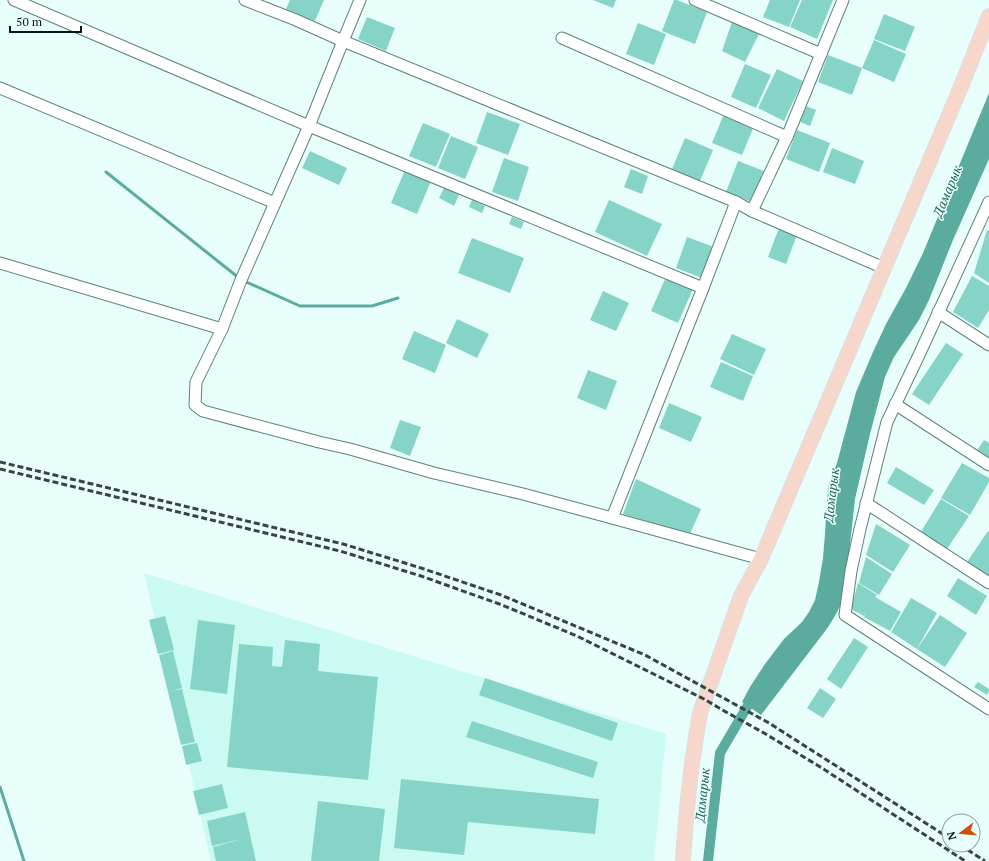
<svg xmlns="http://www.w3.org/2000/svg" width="989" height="861" font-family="'PT Serif',serif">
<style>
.built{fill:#cafaf1}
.water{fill:#5cab9f}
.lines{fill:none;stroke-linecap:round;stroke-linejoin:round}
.stream{stroke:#5cab9f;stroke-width:3}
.canal{stroke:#5cab9f;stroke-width:10}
.building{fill:#85d4c7}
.minor-casing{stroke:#5e807a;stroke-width:13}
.major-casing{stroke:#dcdede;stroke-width:16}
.minor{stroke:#fff;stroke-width:11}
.major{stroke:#f7d7cb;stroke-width:14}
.rail{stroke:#364442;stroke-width:3;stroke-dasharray:6 3;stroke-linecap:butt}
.labels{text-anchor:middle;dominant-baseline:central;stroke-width:3;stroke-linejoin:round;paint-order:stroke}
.water-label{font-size:13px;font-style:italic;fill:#226259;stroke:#e8fefa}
</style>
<rect width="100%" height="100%" fill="#e8fefa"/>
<path class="built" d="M144,573l522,161 -12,127h-443z"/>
<path class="water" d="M989,93v66l-36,81 -24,60 -10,20 -25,37 -9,20 -15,57 -15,65 -10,91c-4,17 -9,25 -19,40l-65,85 -19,-13 8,-15 15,-23 19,-25 18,-17 7,-10 6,-12 4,-18 4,-24 2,-24 2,-32 2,-18 8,-21 19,-71 17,-40 13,-28 20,-36 17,-35z"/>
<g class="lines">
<g class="stream">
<path d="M106,172l133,106"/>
<path d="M244,281l56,25h72l26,-8"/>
<path d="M0,787l24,74"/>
</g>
<path class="canal" d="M708,861l12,-108 34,-58"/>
</g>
<g class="building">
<path d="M290,0h34l-9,21 -29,-12z"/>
<path d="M593,0h23l-3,8z"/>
<path d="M674,0h3l30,12 -12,32 -33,-13z"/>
<path d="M770,0h30l-11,27 -26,-10z"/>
<path d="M802,0h31l-16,39 -27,-12z"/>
<path d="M884,14l31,13 -10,24 -31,-12z"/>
<path d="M367,17l28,11 -9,23 -28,-12z"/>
<path d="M732,22l28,10 -15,30 -23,-11z"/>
<path d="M638,23l28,11 -12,31 -28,-11z"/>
<path d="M874,40l32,14 -12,28 -32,-14z"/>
<path d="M828,55l34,13 -10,27 -34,-13z"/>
<path d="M745,64l26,11 -15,33 -25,-11z"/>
<path d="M777,69l26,12 -19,40 -26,-13z"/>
<path d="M806,106l10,4 -6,16 -10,-4z"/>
<path d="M487,112l33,12 -12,31 -32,-12z"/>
<path d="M724,114l30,12 -12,29 -30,-12z"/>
<path d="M423,123l27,11 -14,33 -27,-11z"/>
<path d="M797,130l33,13 -11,29 -33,-13z"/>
<path d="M451,136l27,11 -13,32 -27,-11z"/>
<path d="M685,138l28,12 -13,31 -28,-12z"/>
<path d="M832,148l32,13 -9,23 -32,-12z"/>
<path d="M310,151l37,17 -8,17 -37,-17z"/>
<path d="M504,158l25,9 -11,34 -26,-9z"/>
<path d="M738,161l26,10 -12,31 -26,-10z"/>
<path d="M631,169l17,7 -6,18 -18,-7z"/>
<path d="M405,170l26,11 -14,33 -26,-11z"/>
<path d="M444,188l15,7 -5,11 -15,-8z"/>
<path d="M472,200l13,6 -3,7 -13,-6z"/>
<path d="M609,200l53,24 -15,32 -52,-24z"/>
<path d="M512,217l12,5 -3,7 -12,-5z"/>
<path d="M779,228l18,7 -11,29 -18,-7z"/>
<path d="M987,230l2,1v52l-15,-10z"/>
<path d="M687,237l27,10 -12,31 -26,-10z"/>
<path d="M472,238l52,20 -14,35 -52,-20z"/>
<path d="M972,276l17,10v24l-11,18 -25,-16z"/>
<path d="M666,277l27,12 -15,34 -27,-12z"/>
<path d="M603,291l26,12 -13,28 -26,-11z"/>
<path d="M457,319l32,15 -12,24 -31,-15z"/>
<path d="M414,331l32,14 -11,28 -33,-14z"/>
<path d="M732,334l34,15 -12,26 -34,-16z"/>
<path d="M946,343l17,11 -34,51 -17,-11z"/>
<path d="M721,362l32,14 -10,25 -33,-14z"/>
<path d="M588,370l29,11 -11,29 -29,-12z"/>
<path d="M669,403l33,14 -11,25 -32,-14z"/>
<path d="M400,420l21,7 -11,29 -20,-8z"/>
<path d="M984,440l5,3v18l-13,-9z"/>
<path d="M962,463l27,15v4l-19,33 -29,-17z"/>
<path d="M896,467l38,23 -10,15 -37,-22z"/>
<path d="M636,479l65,30 -11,25 -67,-20z"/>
<path d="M941,499l28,17 -24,36 -26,-17z"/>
<path d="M876,524l34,21 -17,27 -27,-17z"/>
<path d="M988,531l1,1v47l-24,-14z"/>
<path d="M866,557l26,17 -13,21 -20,-12z"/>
<path d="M958,578l29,18 -11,19 -29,-19z"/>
<path d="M858,583l19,12 -2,2 26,15 -11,19 -26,-14 3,-7 -3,6 -13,-7z"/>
<path d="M911,598l26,15 -20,36 -26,-17z"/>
<path d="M940,615l27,18 -22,34 -28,-18z"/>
<path d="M165,616l9,34 -16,4 -9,-34z"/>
<path d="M198,620l37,5 -8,69 -37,-5z"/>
<path d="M854,638l14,9 -27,42 -14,-10z"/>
<path d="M285,640l35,4 -2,27 60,6 -10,103 -141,-13 12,-123 34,3 -1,19 10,1z"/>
<path d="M173,651l9,37 -11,3 11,-2 13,53 -14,3 -22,-90z"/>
<path d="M485,678l133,45 -6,18 -133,-46z"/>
<path d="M978,682l11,7v2l-2,4 -13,-8z"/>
<path d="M820,688l16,11 -13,19 -16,-10z"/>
<path d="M472,721l126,41 -5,16 -127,-41z"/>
<path d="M197,743l5,18 -16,4 -4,-19z"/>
<path d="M401,779l198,20 -4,35 -127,-12 -4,33 -70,-7z"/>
<path d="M222,784l6,24 -29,7 -6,-24z"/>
<path d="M318,801l67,8 -6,52h-68z"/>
<path d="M245,812l11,49h-40l-3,-14 29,-8 -30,7 -5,-25z"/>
</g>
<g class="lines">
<defs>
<g id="minor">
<path d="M14,0l295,126 394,162"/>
<path d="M245,0l51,20 47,21 393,161 16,9 132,57"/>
<path d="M360,0l-17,41 -34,85 -68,154 -19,49 -26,53 -1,23 8,6 116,31 31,7 84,24 89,21 89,24 149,41"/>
<path d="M695,0l126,54"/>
<path d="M562,38l225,99"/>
<path d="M0,88l275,115"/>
<path d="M989,202l-70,153 -32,67 -27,107 -9,42 -6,44 144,94"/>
<path d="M752,211l35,-74 56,-137"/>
<path d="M0,263l222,66"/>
<path d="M938,312l51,33"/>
<path d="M895,404l94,61"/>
<path d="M866,503l123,80"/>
<path d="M612,518l91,-230 33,-86"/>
</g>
<path id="major" d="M683,861c3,-50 8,-99 17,-148l41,-117 20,-37 199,-470 29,-73"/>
</defs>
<use href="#minor" class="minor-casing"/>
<use href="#major" class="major-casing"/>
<use href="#minor" class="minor"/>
<use href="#major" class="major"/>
<g class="rail">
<path d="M0,462l343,82 78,24 80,27 144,60 124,68 180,115"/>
<path d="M0,469l340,82 81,25 81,29 75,31 127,63 22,13 38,21 58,35 143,93"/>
<path d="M960,845l25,16"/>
</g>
</g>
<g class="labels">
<g class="water-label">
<text transform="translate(947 191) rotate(-67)">Дамарык</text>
<text transform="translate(831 495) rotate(-83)">Дамарык</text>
<text transform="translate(702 795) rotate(-84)">Дамарык</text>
</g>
</g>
<g transform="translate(961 833) rotate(254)"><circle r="19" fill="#e8fefa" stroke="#8ea19e"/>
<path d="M0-3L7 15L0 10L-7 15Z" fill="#d14d01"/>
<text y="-6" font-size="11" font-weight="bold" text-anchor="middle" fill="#081513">N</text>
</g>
<path d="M10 26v6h71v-6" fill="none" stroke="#081513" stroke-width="2"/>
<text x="16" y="26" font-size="12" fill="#081513" stroke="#e8fefa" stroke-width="3" paint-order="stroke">50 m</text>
</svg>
